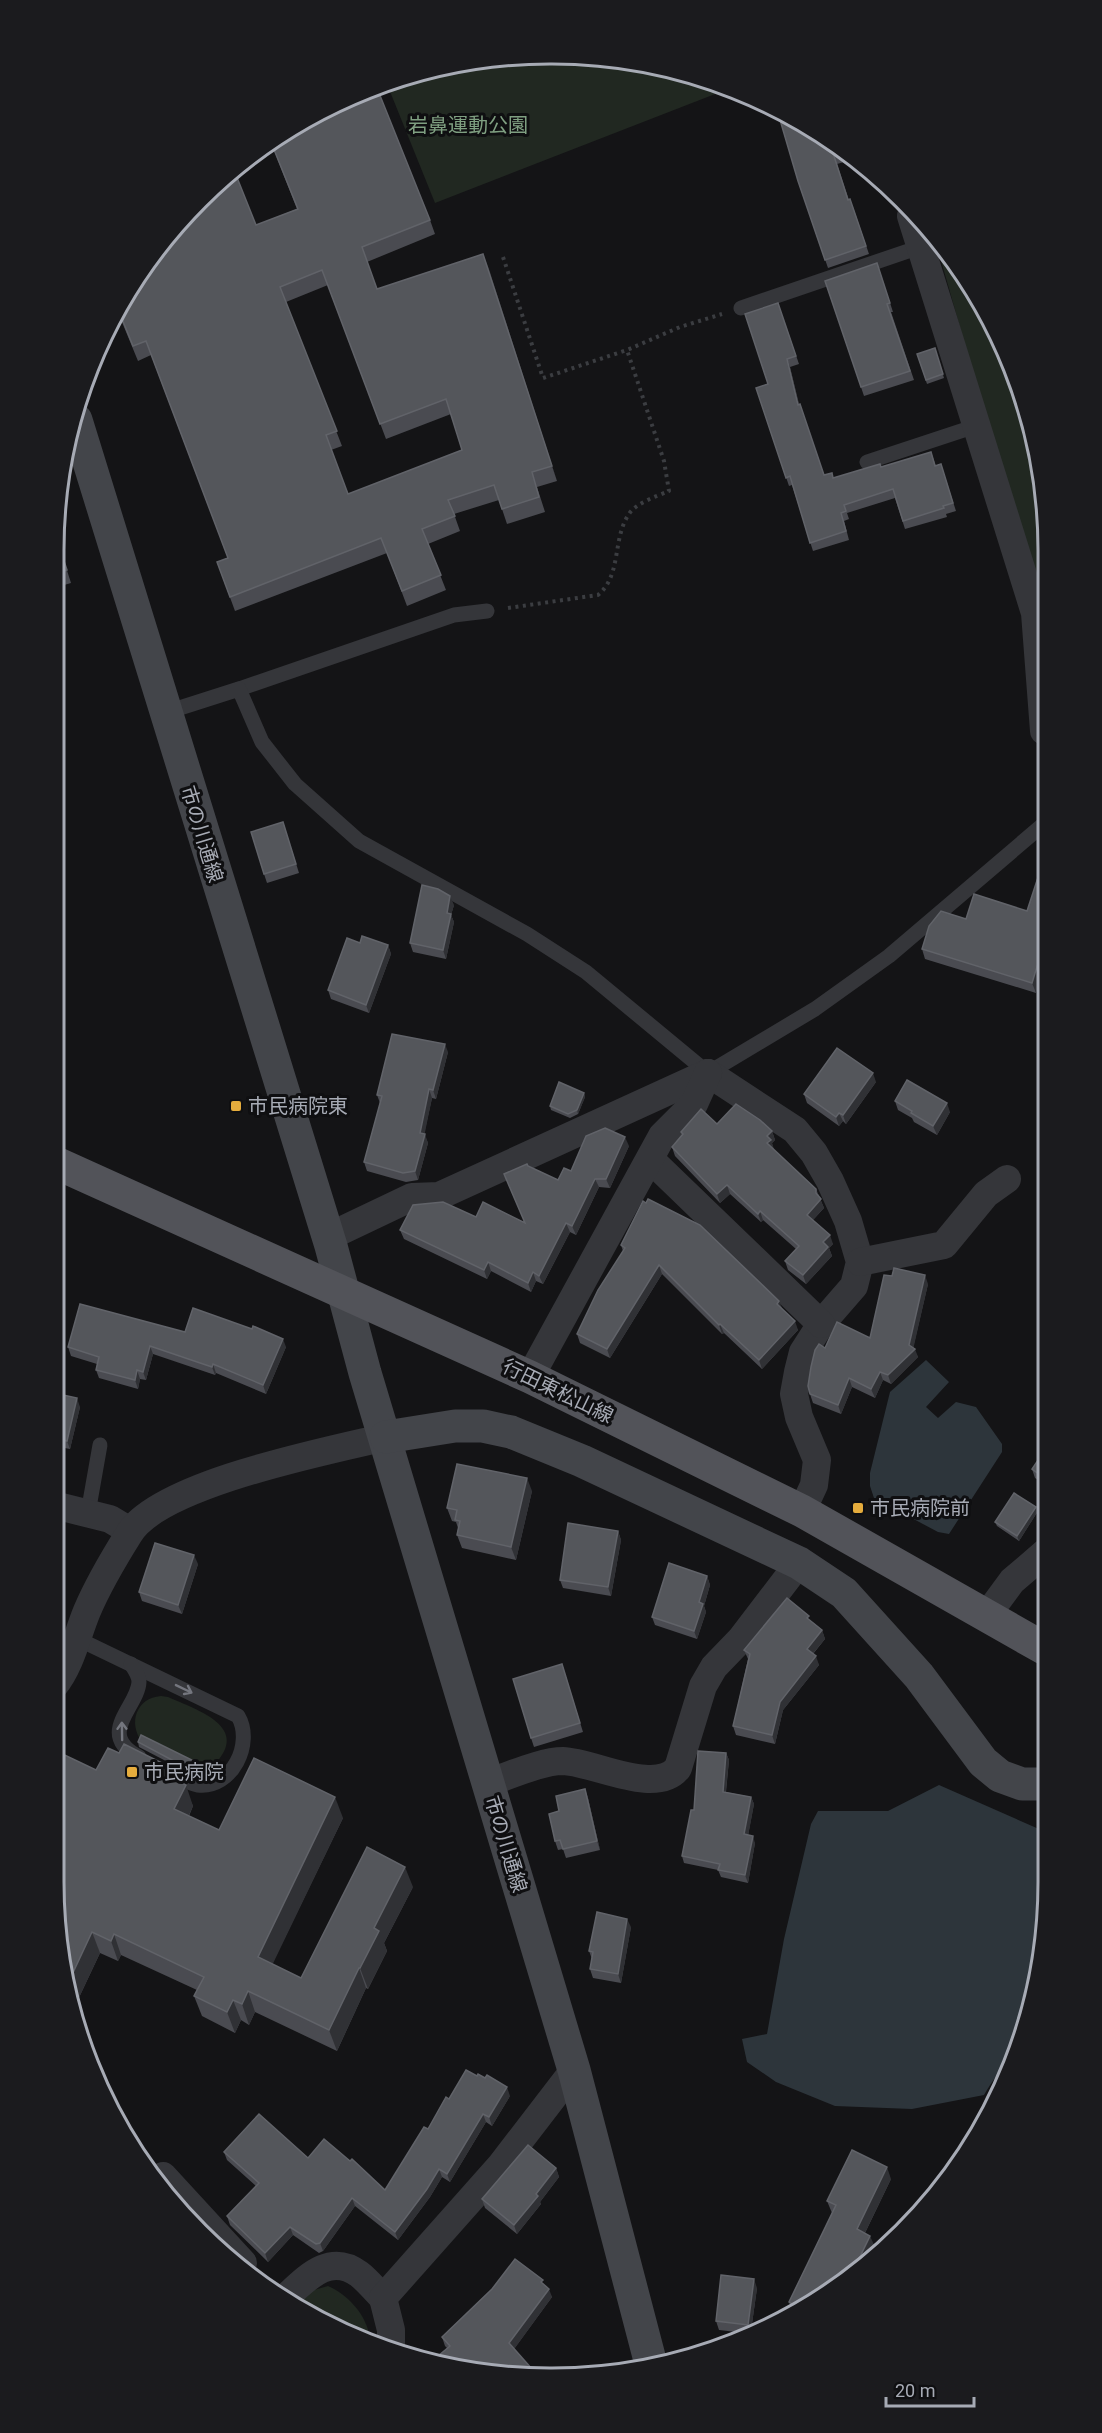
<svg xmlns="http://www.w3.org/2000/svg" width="1102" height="2433" font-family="Roboto,'Noto Sans JP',sans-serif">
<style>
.green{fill:#212821}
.water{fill:#2d353b}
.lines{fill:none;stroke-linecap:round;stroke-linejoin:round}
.path{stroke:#3b3d41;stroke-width:4;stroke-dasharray:3 4.5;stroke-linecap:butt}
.lane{stroke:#35363a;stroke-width:15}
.street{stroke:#35363a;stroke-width:28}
.secondary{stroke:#43454a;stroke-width:33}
.primary{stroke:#525359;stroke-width:33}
.wall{fill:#4a4b51;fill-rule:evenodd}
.shaded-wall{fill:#303135}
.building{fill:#54565b;stroke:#616369;stroke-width:1.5;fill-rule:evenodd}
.oneway{stroke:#74767e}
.poi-dot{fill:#e5ac3d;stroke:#0f0f11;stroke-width:2}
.labels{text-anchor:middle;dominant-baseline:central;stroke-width:6;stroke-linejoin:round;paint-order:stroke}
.park-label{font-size:20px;fill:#7f9f81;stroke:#0f0f11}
.street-label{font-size:20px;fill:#a7abb5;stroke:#0f0f11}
.poi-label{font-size:20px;fill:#a7abb5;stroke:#0f0f11;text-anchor:start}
.rim{fill:none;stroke:#a7abb5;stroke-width:3}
</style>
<rect width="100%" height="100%" fill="#141416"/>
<g class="green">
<path d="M519,55l97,3 95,22 17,9 -293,114 -48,-119 36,-13z"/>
<path d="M935,239l10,9 65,113 34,125v128h-3z"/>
<path d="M161,1696l7,1c29,13 85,30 45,69l-17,2 1,-2 -55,-24c-14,-19 -6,-44 19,-46z"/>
<path d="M328,2286c20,9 38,28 42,52l-67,-25 -10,-8 14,-13z"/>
</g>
<g class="water">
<path d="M926,1360l23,22 -23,25 12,11 18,-16 20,5 26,37v8l-53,82 -11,-2 -64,-34 -4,-12v-13l20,-81z"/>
<path d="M939,1785l109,48c0,70 -10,153 -38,218 -6,15 -18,30 -26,44l-72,14 -77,-3 -59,-24 -29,-20 -5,-23 25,-5 17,-95 27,-115 7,-13h70z"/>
</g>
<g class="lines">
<g class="path">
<path d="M503,257l40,121 84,-28"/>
<path d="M1030,435l14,62"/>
<path d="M508,608l90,-13c24,-20 14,-56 31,-81 7,-11 28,-18 40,-23l-5,-30 -37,-111 53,-23 42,-13"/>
</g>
<g class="lane">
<path d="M741,308l179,-61"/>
<path d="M867,462l109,-36"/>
<path d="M239,689l215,-74 33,-4"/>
<path d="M164,713l75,-24 23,53 33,42 64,57 168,93 59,38 122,101 107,-64 74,-53 156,-133"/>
<path d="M88,1513l12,-68"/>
<path d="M76,1638l162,78c16,27 -6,73 -40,69 -12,-2 -24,-10 -35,-15"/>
<path d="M131,1664c3,5 8,11 8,18 -1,25 -44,52 0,75"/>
</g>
<g class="street">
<path d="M911,216l124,397 9,118"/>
<path d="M708,1073l87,57 19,23 16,28 18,40 12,41 -6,24 -33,38 -18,28 -5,20 -4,22 5,23 18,43 -3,25 -12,26"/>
<path d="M650,1159l171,165"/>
<path d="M328,1237l84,-40 27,-1 269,-123"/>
<path d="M860,1262l84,-17 42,-51 21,-15"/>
<path d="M530,1377l132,-241 32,-32 14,-31"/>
<path d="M54,1505l56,14 20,12"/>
<path d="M987,1615l25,-34 35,-30"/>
<path d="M54,1686c17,-21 23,-51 33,-75 11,-26 27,-53 42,-77 30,-50 198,-83 257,-97"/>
<path d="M487,1783c22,-7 54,-22 76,-22 31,1 93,35 115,7l25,-82 11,-19 27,-28 58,-76"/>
<path d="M163,2176l80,87"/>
<path d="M285,2298c21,-19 44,-46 74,-24 8,6 16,16 24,24"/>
<path d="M391,2346v-16l-8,-32 118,-133 73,-95"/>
</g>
<g class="secondary">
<path d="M76,420l255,826 34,127 209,697 78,298"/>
<path d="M386,1437l69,-11h28l28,6 71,29 217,102 45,30 75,83 64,86 17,14 22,8h26"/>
</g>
<path class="primary" d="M54,1162l476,215 272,134 245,139"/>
</g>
<g class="wall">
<path d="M332,105l98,115 5,14 -68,28 10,27 106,-35 74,227 -20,6 8,25 -38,12 -8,-24 -45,14 6,17 -32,13 18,46 -39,16 -20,-53 -152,58 -18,-49 11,-4 -77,-203 -13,6 -21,-51 4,-8 135,-77 41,-16 -24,-61 -26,10zM328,285l58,154 65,-25 11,36 -114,44 -17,-44 11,-4 -56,-144z"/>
<path d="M827,138l24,22 -14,4 12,36 4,7 16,47 -41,14 -30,-87z"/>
<path d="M877,263l16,49h-2l23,68 -50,16 -39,-115z"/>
<path d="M778,303l21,61 -9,3 9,37 25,71 9,3 48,-11 50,-15 5,14 5,-2 15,47 -10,3 1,3 -42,12 -10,-31 -48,15 2,6 -5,2 5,19 -36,11 -21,-66 -3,1 -33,-98 12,-4z"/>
<path d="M935,348l9,30 -17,6 -10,-30z"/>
<path d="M56,536l15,47 -17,5v-37z"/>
<path d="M283,822l16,51 -32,10 -3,-9z"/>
<path d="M454,905l-3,10 3,7 -8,37 -33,-7 -3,-9z"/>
<path d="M1027,911l9,82 -111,-34 -3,-10z"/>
<path d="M360,943l28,2 3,9 -22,59 -38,-14 -3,-9z"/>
<path d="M448,1052l-12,47 -4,-1 -8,36 4,9 -10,37 -12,2 -39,-11 -3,-9 16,-59 -3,-8z"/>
<path d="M1045,1056l1,107 -3,-9 1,-18 -5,-12z"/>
<path d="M876,1082l-30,42 -3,-3 -4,5 -32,-23 -3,-9z"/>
<path d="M584,1093l1,4 -7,17 -8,4 -19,-8 -1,-4z"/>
<path d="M895,1101l55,11 -13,23 -23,-13 -2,-4 -14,-8z"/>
<path d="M717,1124l55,7 3,9 -3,3 1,6 43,40 8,19 -11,12 20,24 -4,4 3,8 -26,28 -18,-14 -3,-9 11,-12 -33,-29 -2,2 -31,-28 -10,9 -45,-47 -3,-9 10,-12 -1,-3z"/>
<path d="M629,1146l-19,42 -11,-1 -23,48 -6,-3 -27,52 -7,-3 -5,11 -40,-21 -4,8 -83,-40 -4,-9 76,-13 49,5 -21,-48 24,-8 30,14 13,-9z"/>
<path d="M621,1245l162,65 15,20 -36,39 -38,-36 -2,1 -60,-60 -52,84 -30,-15 -3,-9 46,-83z"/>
<path d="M928,1284l-15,64 5,9 -27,27 -8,-4 -8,18 -23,-11 -11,27 -28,-11 -3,-9 15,-46 45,-10z"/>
<path d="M185,1332l101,15 -20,47 -50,-21 -1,2 -62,-21 -7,26 -6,-1 -2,10 -39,-11 -3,-8 1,-6 -26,-8 -3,-9z"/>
<path d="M54,1393l26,14 -10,42 -16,-3z"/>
<path d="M1047,1447v39l-12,-8 -3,-9z"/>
<path d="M532,1491l-16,69 -54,-12 -5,-13 1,-7 -2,-6 -4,-1 -5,-13z"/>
<path d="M1036,1507l2,4 -19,30 -22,-15 -2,-4z"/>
<path d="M618,1531l3,9 -10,56 -48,-8 -3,-8z"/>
<path d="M198,1564l-16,50 -40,-13 -3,-9z"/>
<path d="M707,1576l3,9 -6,21 2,6 -9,27 -42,-14 -3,-8z"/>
<path d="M54,1619l9,10 -5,15h-4z"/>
<path d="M811,1621l11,9 3,9 -12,15 6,11 -36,45 -8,34 -39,-9 -3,-9 15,-67 -4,-9z"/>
<path d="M562,1664l21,68 -49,15 -3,-9z"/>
<path d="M138,1742l59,24 -3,8 -7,-2 -48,-25z"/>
<path d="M726,1753l3,7 -3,32 25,5 3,7 -6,31 7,8 -7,40 -27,-6 -3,-7 -34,-7 -2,-7 12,-46z"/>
<path d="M96,1770l86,14 11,22 -4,10 30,14 124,-12 -71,146 29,14 112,-91 -29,56 3,8 -19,38 -2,-1 -29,63 -82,-39 -6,13 -8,-5 -6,13 -33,-17 -8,-20 3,-6 -76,-35 -3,6 -18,-8 -25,53z"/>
<path d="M585,1789l3,9 12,52 -34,8 -3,-9 -5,1 -3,-9 4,-30z"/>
<path d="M631,1927l-10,56 -28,-5 -3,-9 2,-10 -3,-8z"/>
<path d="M510,2096l-18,30 -6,-4 -36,60 -8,-5 -12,20 -32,43 -43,-34 -32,45 -4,2 -26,-18 -25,27 -38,-37 -3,-9 29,-30 -29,-26 -3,-8 84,6 77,32 43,-61z"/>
<path d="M556,2168l3,9 -19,25 1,2 -24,30 -32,-26 -3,-9z"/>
<path d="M891,2179l-26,54 10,14 -3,6 -73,60 -6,1 -4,-12 43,-89 -5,-12z"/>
<path d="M545,2285l7,12 -38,52 18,20 3,8 -81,-7 -7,-22 -2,-2 -3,-9 50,-48z"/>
<path d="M757,2288l-6,43 -6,2 -26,-3 -3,-9z"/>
</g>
<g class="shaded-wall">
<path d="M483,254l6,15 68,212 -5,-15z"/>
<path d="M787,359l3,8 11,46 -3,-8z"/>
<path d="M450,896l4,9 -3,10 3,7 -8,37 -3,-9 4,-37z"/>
<path d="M1045,941v22l-9,30 -4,-10z"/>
<path d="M388,945l3,9 -22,59 -3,-8z"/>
<path d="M445,1044l3,8 -12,47 -3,-9z"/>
<path d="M873,1073l3,9 -30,42 -3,-9z"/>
<path d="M429,1089l3,9 -9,44 -3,-9z"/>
<path d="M584,1093l1,4 -7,17 -1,-4z"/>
<path d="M947,1103l3,9 -13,23 -4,-9z"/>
<path d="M839,1113l4,8 -4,5 -3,-9z"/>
<path d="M772,1131l3,9 -3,3 2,6 -3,3 -4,-9v-7z"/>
<path d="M425,1134l3,9 -10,37 -3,-9z"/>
<path d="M625,1137l4,9 -19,42 -4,-9z"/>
<path d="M595,1179l4,8 -23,48 -4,-9z"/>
<path d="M727,1185l3,9 -10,9 -3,-9z"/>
<path d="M816,1189l8,19 -14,15 -3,-8z"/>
<path d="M60,1198l3,9 -9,23v-17z"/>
<path d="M760,1211l3,9 -2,2 -3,-8z"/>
<path d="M566,1223l4,9 -27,52 -4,-8z"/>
<path d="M830,1235l3,9 -4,4 3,8 -26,28 -3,-9 20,-33z"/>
<path d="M488,1262l3,9 -4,8 -3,-9z"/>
<path d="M659,1265l3,9 -52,84 -3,-9z"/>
<path d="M533,1272l3,9 -5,11 -3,-9z"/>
<path d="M925,1275l3,9 -15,66 2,-1 3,8 -27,27 -3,-9 21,-30z"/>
<path d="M779,1301l4,9 -6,-6z"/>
<path d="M795,1321l3,9 -36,39 -3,-9z"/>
<path d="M720,1324l4,9 -2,1 -3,-9z"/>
<path d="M283,1339l3,8 -20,47 -3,-9z"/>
<path d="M150,1346l3,8 -7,26 -3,-8z"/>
<path d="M213,1364l3,9 -1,2 -3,-8z"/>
<path d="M137,1370l3,9 -2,10 -3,-9z"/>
<path d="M880,1372l3,8 -8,18 -4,-9z"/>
<path d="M849,1378l3,9 -11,27 -3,-9z"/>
<path d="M77,1398l3,9 -10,42 -3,-8z"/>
<path d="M527,1478l5,13 -16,69 -5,-13z"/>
<path d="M1036,1507l2,4 -19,30 -2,-5z"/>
<path d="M618,1531l3,9 -10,56 -3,-9z"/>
<path d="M194,1555l4,9 -16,50 -4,-9z"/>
<path d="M707,1576l3,9 -6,21 2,6 -9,27 -3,-8 5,-29z"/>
<path d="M60,1620l3,9 -5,15 -3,-8z"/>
<path d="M822,1630l3,9 -15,18 -3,-8z"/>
<path d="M816,1656l3,9 -36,45 -8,34 -3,-9 8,-33z"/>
<path d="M726,1753l3,7 -4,39 -2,-7z"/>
<path d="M196,1762l1,4 -3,8 -2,-5z"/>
<path d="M178,1771l6,18 2,-4 7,21 -11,24 -8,-21 -1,-30z"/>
<path d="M585,1789l3,9 12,52 -3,-9z"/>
<path d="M335,1797l8,21 -77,160 -8,-21z"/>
<path d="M751,1797l3,7 -7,38 -3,-8z"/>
<path d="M753,1836l2,7 -7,40 -3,-8z"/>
<path d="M405,1867l8,20 -29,56 3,8 -19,38 -8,-21 14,-40z"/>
<path d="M627,1919l4,8 -10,56 -3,-9z"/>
<path d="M92,1932l8,21 -25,53 -5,-27z"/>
<path d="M114,1934l7,21 -3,6 -7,-20z"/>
<path d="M359,1968l7,20 -29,63 -8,-21z"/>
<path d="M248,1991l7,21 -6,13 -7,-21z"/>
<path d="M233,2000l8,20 -6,13 -8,-21z"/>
<path d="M79,2029l8,21 -2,3 -5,-11 -1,-11z"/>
<path d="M507,2087l3,9 -18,30 -3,-9z"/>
<path d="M483,2114l3,8 -36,60 -3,-8z"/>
<path d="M887,2167l4,12 -30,62 -4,-12z"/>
<path d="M556,2168l3,9 -19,25 1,2 -24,30 -3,-9 22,-31z"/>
<path d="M439,2169l3,8 -12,20 -32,43 -3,-8z"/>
<path d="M352,2198l3,8 -32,45 -3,-8z"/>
<path d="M290,2227l3,8 -25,27 -3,-9z"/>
<path d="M870,2236l5,11 -3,6 -17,14z"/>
<path d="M754,2279l3,9 -6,43h-1l-2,-6z"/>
<path d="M549,2289l3,8 -40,55 -3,-9z"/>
<path d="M532,2369l3,8 -10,-1z"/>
</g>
<g class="building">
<path d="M377,88l53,132 -68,27 15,42 106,-35 69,212 -20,6 7,25 -37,12 -8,-24 -46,15 7,16 -33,13 19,46 -39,16 -21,-53 -151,59 -13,-35 11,-4 -82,-217 -13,5 -15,-37 3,-7 57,-79 56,-53 22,55 42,-16 -27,-67 61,-37zM322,270l58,154 66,-25 16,51 -114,44 -22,-59 11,-4 -57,-144z"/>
<path d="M778,113l49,25 17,15 -10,3 14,44 2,-1 16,47 -41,14 -27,-79z"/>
<path d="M877,263l13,40 -3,1 23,67 -49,16 -36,-106z"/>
<path d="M778,303l18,53 -9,3 11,46 2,-1 24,71 8,-2 1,5 47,-14 1,3 50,-15 4,14 6,-2 12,39 -10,3 1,2 -41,13 -10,-32 -49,16 2,6 -5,2 5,18 -36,12 -20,-67 -4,2 -30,-90 12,-4 -23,-70z"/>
<path d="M935,348l8,26 -17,6 -9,-26z"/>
<path d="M56,537l11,33 -13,4v-23z"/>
<path d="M283,822l13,42 -32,10 -13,-42z"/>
<path d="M1045,856v85l-13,42 -110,-34 7,-23 12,-15 25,8 8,-25 53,17z"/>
<path d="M422,885l16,4 12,7 -3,17 4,1 -8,36 -33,-7z"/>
<path d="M362,936l26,9 -22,60 -38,-15 19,-52 13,5z"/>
<path d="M392,1034l53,10 -12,46 -4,-1 -9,44 5,1 -10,37 -12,2 -39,-11 18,-66 -5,-1z"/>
<path d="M837,1048l36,25 -30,42 -4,-2 -3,4 -32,-23z"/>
<path d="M1041,1056h4l1,99 -3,-1 1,-30h-5z"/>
<path d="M907,1080l40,23 -14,23 -22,-13 1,-2 -17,-10z"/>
<path d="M559,1082l25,11 -7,17 -9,4 -18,-8z"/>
<path d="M736,1104l24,16 12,11 -5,5 4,4 -4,3 49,46v4l5,6 -14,16 23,20 -7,7 5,5 -25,28 -18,-14 14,-15 -39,-35 -2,3 -31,-29 -10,9 -45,-47 11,-13 -2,-2 20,-23 16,15z"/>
<path d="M605,1128l20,9 -19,42h-11l-23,47 -6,-3 -27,53 -6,-4 -5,11 -40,-21 -4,8 -84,-40 13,-25 30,-3 33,15 7,-15 42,21 -21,-49 23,-10 1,2 30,14 6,-12 7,3 15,-35z"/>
<path d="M54,1196l6,2 -6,15z"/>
<path d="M648,1199l52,26 79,76 -2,3 18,17 -36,39 -39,-36 -1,1 -60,-60 -52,84 -30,-15 21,-44 27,-42 -4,-3 22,-44 3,2z"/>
<path d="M894,1268l31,7 -16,70 6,4 -27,26 -8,-3 -9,17 -22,-11 -11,27 -28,-11 -2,-8 3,-19 4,-17 4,-6 6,4 12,-26 33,16 14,-63 8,1z"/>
<path d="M80,1304l105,28 8,-24 59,21 1,-3 30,13 -20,46 -50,-21 -1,3 -62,-21 -7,26 -6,-2 -2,10 -39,-10 3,-13 -31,-10z"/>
<path d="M54,1393l23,5 -10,43 -13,-3z"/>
<path d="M1047,1447v33l-15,-11z"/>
<path d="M457,1464l70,14 -16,69 -54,-12 3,-14 -5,-1 2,-10 -10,-2z"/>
<path d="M1014,1493l22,14 -19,29 -22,-14z"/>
<path d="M568,1523l50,8 -10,56 -48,-7z"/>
<path d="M155,1543l39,12 -16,50 -39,-13z"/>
<path d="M669,1563l38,13 -8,26 4,2 -9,27 -42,-14z"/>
<path d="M787,1598l22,18 -2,2 15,12 -15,19 9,7 -36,46 -8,33 -39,-9 17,-72 -6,-4z"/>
<path d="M54,1619l6,1 -6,16z"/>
<path d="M562,1664l18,59 -49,15 -18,-59z"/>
<path d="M141,1735l55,27 -4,7 -7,-2 -47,-25z"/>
<path d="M124,1744l54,27 -5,8 13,6 -12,24 45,21 35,-72 81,39 -77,160 43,21 66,-131 38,20 -31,61 5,3 -19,37h-1l-30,62 -81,-39 -6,13 -9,-4 -6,12 -33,-16 10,-19 -90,-43 -3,7 -19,-9 -22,47 -16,-97v-132l42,20 12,-22 11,5z"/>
<path d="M698,1751l28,2 -3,39 28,5 -7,37 9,2 -8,39 -27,-5 2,-6 -38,-8 9,-46h3z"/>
<path d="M585,1789l12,52 -34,8 -3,-9 -5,1 -6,-27 10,-3 -3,-15z"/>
<path d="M597,1912l30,7 -9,55 -28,-5 3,-17 -4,-1z"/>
<path d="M466,2070l11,6 1,-2 7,4 2,-3 20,12 -18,30 -6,-3 -36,60 -8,-5 -12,20 -32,43 -43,-34 -32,45 -4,1 -26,-17 -25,26 -38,-37 32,-33 -35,-31 35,-38 49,44 16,-19 26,22 2,-2 33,31 39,-63 4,2 18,-32 3,2z"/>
<path d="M528,2145l28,23 -20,26 2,2 -24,29 -32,-26z"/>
<path d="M852,2150l35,17 -30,62 13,7 -15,31 -53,43 -13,-8 47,-97 -9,-4z"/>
<path d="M515,2259l28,21 -2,2 8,7 -40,54 23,26 -7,7 -71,-6 -22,-9 18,-15 -8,-9 50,-48z"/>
<path d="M721,2275l33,4 -6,46 -32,-4z"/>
</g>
<defs><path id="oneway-shaft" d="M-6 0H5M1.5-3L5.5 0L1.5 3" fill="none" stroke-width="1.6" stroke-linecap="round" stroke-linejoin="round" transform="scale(1.5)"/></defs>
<g class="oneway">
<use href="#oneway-shaft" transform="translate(184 1689) rotate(26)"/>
<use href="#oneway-shaft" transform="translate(122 1731) rotate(-91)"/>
</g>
<g class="poi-dot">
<rect x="230" y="1100" width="12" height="12" rx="3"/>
<rect x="852" y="1502" width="12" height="12" rx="3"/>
<rect x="126" y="1766" width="12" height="12" rx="3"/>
</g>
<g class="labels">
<g class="park-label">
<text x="468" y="125">岩鼻運動公園</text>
</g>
<g class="street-label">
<text transform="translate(202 834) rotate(73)">市の川通線</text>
<text transform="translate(558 1391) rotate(26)">行田東松山線</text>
<text transform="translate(506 1844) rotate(73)">市の川通線</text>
</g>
<g class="poi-label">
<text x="248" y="1106">市民病院東</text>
<text x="870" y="1508">市民病院前</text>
<text x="144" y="1772">市民病院</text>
</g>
</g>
<path d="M0 0H1102V2433H0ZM550 64H552A486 486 0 0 1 1038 550V1882A486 486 0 0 1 552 2368H550A486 486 0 0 1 64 1882V550A486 486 0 0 1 550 64Z" fill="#1b1b1e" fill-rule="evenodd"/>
<path class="rim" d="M550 64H552A486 486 0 0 1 1038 550V1882A486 486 0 0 1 552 2368H550A486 486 0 0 1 64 1882V550A486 486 0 0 1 550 64Z"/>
<path d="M886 2397v9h88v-9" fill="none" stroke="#a7abb5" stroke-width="3"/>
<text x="895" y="2397" font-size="18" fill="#a7abb5" stroke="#0f0f11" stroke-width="4.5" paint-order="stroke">20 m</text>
</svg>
